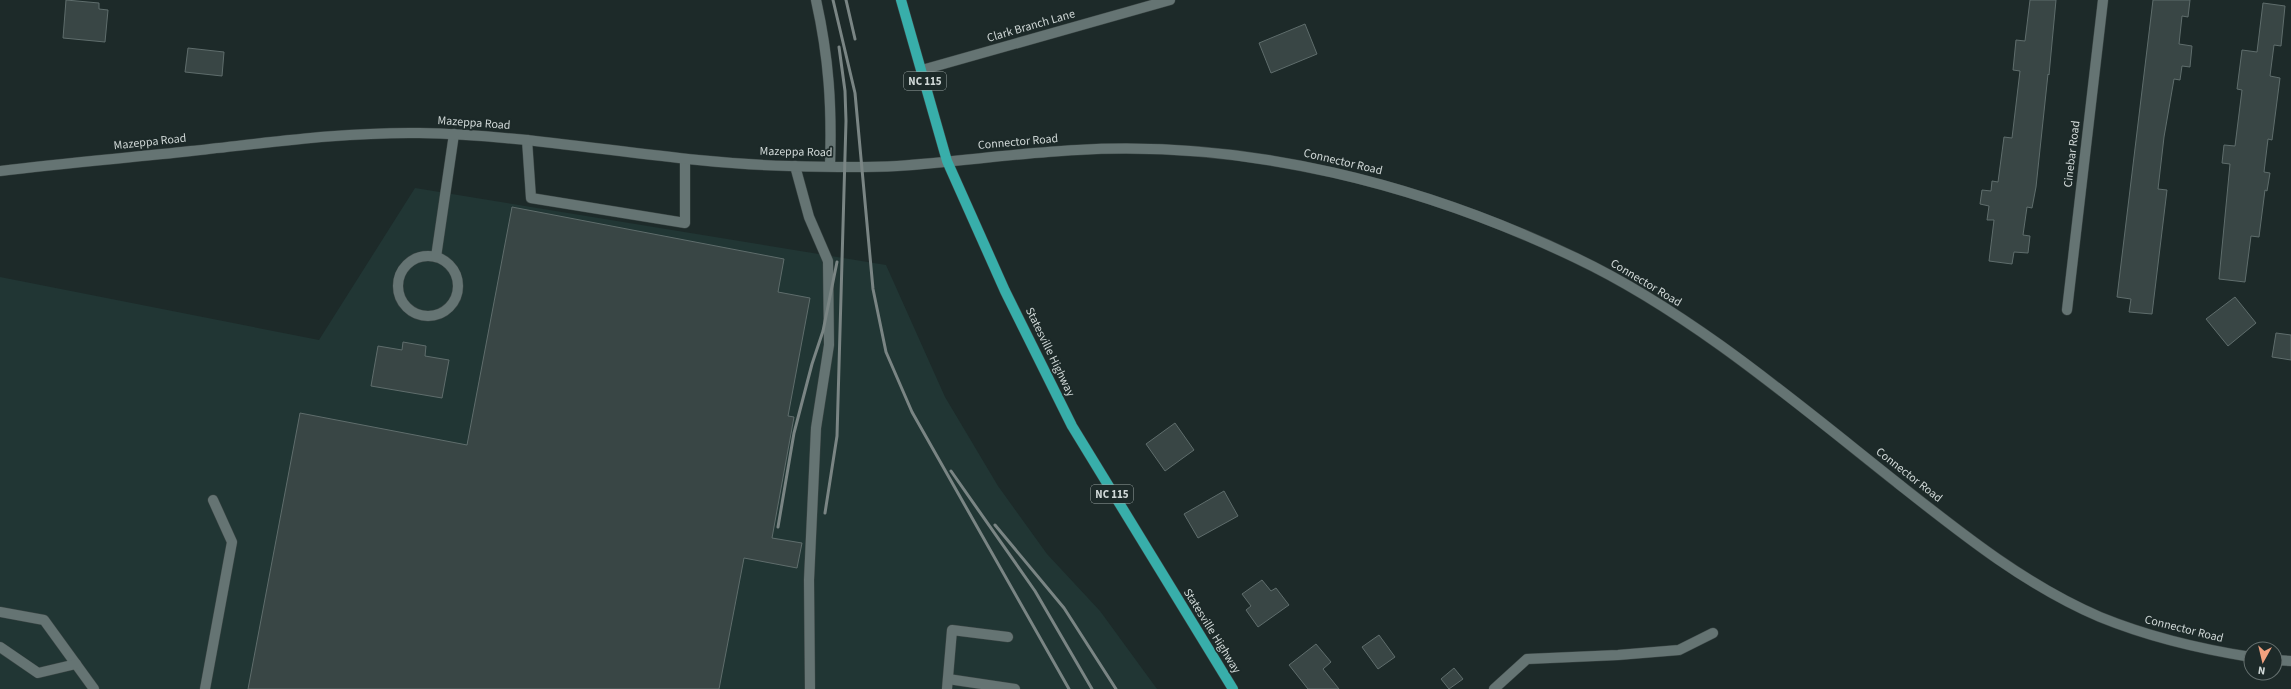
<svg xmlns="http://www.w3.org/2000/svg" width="2291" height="689" font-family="'Source Sans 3',sans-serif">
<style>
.built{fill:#213634}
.building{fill:#394645;stroke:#5f6d6c}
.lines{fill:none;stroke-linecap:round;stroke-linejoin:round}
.lane-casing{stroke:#3b4645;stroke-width:11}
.street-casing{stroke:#3b4645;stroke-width:11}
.secondary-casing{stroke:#3b4645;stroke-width:11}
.primary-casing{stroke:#3b4645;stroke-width:11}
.lane{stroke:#657473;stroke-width:10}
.street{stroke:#657473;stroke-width:10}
.secondary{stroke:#657473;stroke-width:10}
.primary{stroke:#38aeaa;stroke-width:10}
.rail{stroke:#7a8584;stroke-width:3}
.labels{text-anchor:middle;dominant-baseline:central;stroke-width:3.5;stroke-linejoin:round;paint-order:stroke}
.shield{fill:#1d2a29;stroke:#9aa4a3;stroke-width:1}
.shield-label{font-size:11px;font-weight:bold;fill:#d0d8d7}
.street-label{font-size:12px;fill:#d0d8d7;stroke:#1d2a29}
</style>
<rect width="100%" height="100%" fill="#1d2a29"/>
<path class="built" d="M415,188l471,77 59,132 53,89 49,68 53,57 57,78h-1157v-412l319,63z"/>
<g class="building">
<path d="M66,0l33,3v6l9,1 -3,32 -42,-4z"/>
<path d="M2030,0h26l-7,75 -1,-1 -12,113 -4,21 -5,-1 -4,28 7,1 -2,17 -14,-1 -2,12 -23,-3 5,-41h-7l2,-14 -9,-2 2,-14 9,1 1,-10 6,1 6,-45 8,1 8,-67 -7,-1 3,-30 9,1z"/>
<path d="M2153,0h37l-2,17 -6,-1 -3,28 13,2 -2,21 -8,-1 -2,14 -6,-1 -10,58 -6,52 9,1 -15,124 -23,-2 2,-13 -14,-2z"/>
<path d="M2263,3l22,3 -4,40 -7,-1 -4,31 10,2 -8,62 -4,-1 -4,33 6,1 -3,18 -2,-1 -6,47 -8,-1 -6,46 -26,-3 11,-115 -8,-1 2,-18 11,1 7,-56 -5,-1 5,-39 15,2z"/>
<path d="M1305,24l12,30 -46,19 -12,-30z"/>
<path d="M188,48l36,4 -2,24 -37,-4z"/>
<path d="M512,207l272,52 -6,33 32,6 -22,118 6,1 -22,121 30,5 -5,25 -53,-10 -25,131h-471l52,-276 167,32z"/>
<path d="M2235,297l21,26 -28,23 -22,-27z"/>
<path d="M2276,333l15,2v25l-19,-3z"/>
<path d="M403,342l23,4 -1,10 24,4 -7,38 -71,-12 7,-40 24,4z"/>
<path d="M1175,423l19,27 -29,21 -19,-27z"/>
<path d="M1224,491l14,25 -40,22 -14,-24z"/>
<path d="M1262,580l9,11 5,-3 13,17 -31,22 -12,-17 5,-4 -9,-12z"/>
<path d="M1379,635l16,22 -17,12 -16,-22z"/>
<path d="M1316,644l15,18 -8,7 16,20h-31l-19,-24z"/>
<path d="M1454,668l9,11 -14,10 -8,-10z"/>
</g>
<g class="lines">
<defs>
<g id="lane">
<path d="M527,140l4,58 154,25v-63"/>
<path d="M795,166l14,51 19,44 1,84 -13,83 -7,152 1,109"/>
<circle cx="428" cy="286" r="30"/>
<path d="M436,257l18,-123"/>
<path d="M0,612l44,8 50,69"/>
<path d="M0,647l38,26 38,-9"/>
<path d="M948,679l67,10"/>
<path d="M205,689l27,-147 -19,-42"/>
<path d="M947,689l5,-59 56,7"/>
<path d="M1494,689l33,-30 91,-4 61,-5 34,-17"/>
</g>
<g id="street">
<path d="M816,0c13,58 16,107 14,166"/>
<path d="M922,70l248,-70"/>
<path d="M2067,310l36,-310"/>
</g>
<g id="secondary">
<path d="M0,171c64,-8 127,-13 191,-20 76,-8 151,-19 228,-18 124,2 246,30 370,33 36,1 72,2 108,0 60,-4 120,-13 180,-16 172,-10 344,34 499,108 116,55 224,148 324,227 62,49 127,101 200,132 49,20 100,32 151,40"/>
<path d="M2275,660l16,1"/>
</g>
<path id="primary" d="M901,0l46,161 58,130 67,135 161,263"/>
</defs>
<use href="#lane" class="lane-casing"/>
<use href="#street" class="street-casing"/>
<use href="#secondary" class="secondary-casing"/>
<use href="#primary" class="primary-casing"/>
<use href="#lane" class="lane"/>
<use href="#street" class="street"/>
<use href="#secondary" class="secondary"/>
<use href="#primary" class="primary"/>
<g class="rail">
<path d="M833,0l22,93 18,196 13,63 26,60 157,277"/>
<path d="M846,0l9,39"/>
<path d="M951,471l84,120 57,98"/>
<path d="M825,513l12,-77 9,-315 -1,-30 -6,-44"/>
<path d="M995,525l69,83 52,81"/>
<path d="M778,527l16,-94 18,-69 11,-33 14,-69"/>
</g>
</g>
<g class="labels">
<g class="shield">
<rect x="904" y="72" width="42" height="18" rx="3"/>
<rect x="1091" y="485" width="42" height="18" rx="3"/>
</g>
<g class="shield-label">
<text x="925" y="81">NC 115</text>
<text x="1112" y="494">NC 115</text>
</g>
<g class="street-label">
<text transform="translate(1031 26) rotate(-16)">Clark Branch Lane</text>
<text transform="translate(474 123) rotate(4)">Mazeppa Road</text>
<text transform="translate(150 142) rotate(-6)">Mazeppa Road</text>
<text transform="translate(1018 142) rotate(-5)">Connector Road</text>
<text transform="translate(796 152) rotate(1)">Mazeppa Road</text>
<text transform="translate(2072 154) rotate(-83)">Cinebar Road</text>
<text transform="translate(1343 162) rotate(13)">Connector Road</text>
<text transform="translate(1646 283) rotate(31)">Connector Road</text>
<text transform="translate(1050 352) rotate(64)">Statesville Highway</text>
<text transform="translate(1909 475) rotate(38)">Connector Road</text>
<text transform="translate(2184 629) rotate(14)">Connector Road</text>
<text transform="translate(1212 631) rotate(58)">Statesville Highway</text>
</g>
</g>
<g transform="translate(2263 661) rotate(188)"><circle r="19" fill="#1d2a29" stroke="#65706f"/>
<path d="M0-3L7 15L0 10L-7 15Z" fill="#f2a17e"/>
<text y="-6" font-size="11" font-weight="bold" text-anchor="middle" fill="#d0d8d7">N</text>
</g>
</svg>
